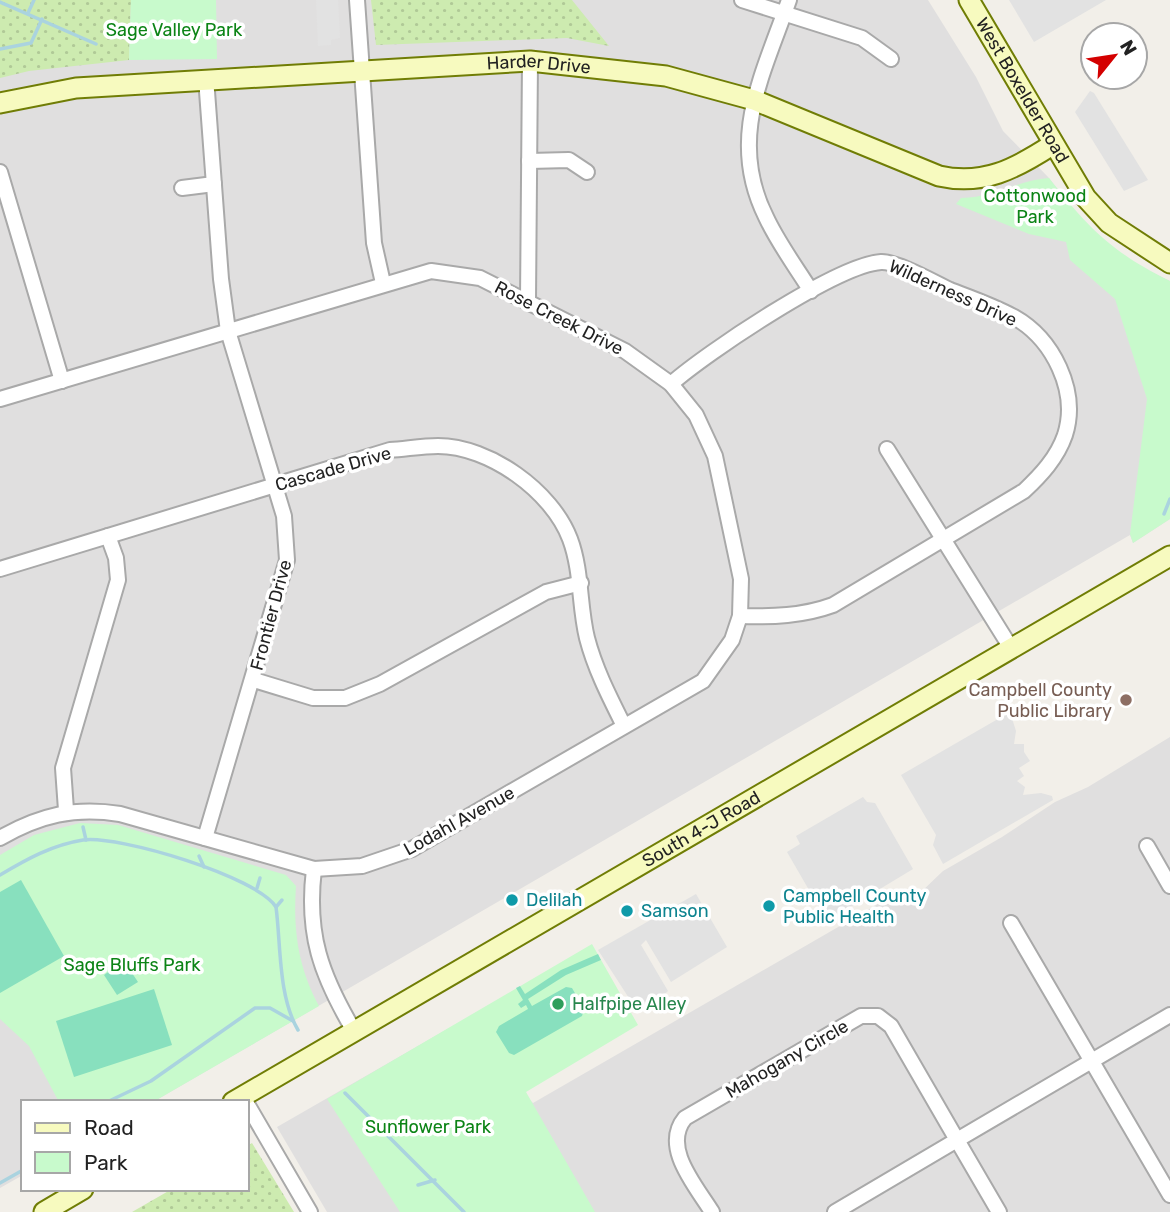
<svg xmlns="http://www.w3.org/2000/svg" width="1170" height="1212" font-family="Rubik,sans-serif">
<style>
.residential{fill:#e0dfdf}
.grass{fill:url(#grass-dots)}
.park{fill:#c8facc}
.pitch{fill:#88e0be}
.parking{fill:#e2e2e2}
.lines{fill:none;stroke-linecap:round;stroke-linejoin:round}
.stream{stroke:#aad3df;stroke-width:3.5}
.street-casing{stroke:#a9a9a9;stroke-width:18}
.secondary-casing{stroke:#707d05;stroke-width:23}
.street{stroke:#fff;stroke-width:14}
.secondary{stroke:#f7fabf;stroke-width:19}
.education-dot{fill:#8d6e63;stroke:#fff;stroke-width:2.5}
.culture-dot{fill:#0f9aa8;stroke:#fff;stroke-width:2.5}
.leisure-dot{fill:#2e9e5b;stroke:#fff;stroke-width:2.5}
.labels{text-anchor:middle;dominant-baseline:central;stroke-width:7;stroke-linejoin:round;paint-order:stroke}
.park-label{font-size:18px;fill:#0c8416;stroke:#fff}
.street-label{font-size:18px;fill:#222;stroke:#fff}
.education-label{font-size:18px;fill:#785e54;stroke:#fff;text-anchor:end}
.culture-label{font-size:18px;fill:#0d838f;stroke:#fff;text-anchor:start}
.leisure-label{font-size:18px;fill:#27864d;stroke:#fff;text-anchor:start}
</style>
<defs>
<pattern id="grass-dots" width="8" height="8" patternUnits="userSpaceOnUse" patternTransform="scale(1.75)"><rect width="8" height="8" fill="#cdebb0"/><path d="M2 2h.1M6 6h.1" fill="none" stroke="#b0c997" stroke-width="1.8" stroke-linecap="round"/></pattern>
</defs>
<rect width="100%" height="100%" fill="#f2efe9"/>
<g class="residential">
<path d="M0,0h928l48,77 27,54 46,47 37,47 43,36 41,20v238l-37,24 -3,-8 -977,567h-130v73l-23,13z"/>
<path d="M1170,737v475h-843l-50,-85 174,-100 82,76 364,-210 7,9 16,-9 23,-22 59,-34 53,-35 33,-15z"/>
</g>
<g class="grass">
<path d="M0,0h131l-2,60 -100,11 -29,7z"/>
<path d="M371,0h201l37,46 -42,-8 -191,7z"/>
<path d="M252,1143l42,69h-162l40,-23h75v-43z"/>
</g>
<g class="park">
<path d="M131,0h85l1,59 -88,1z"/>
<path d="M1049,178c39,50 64,75 121,103v238l-37,24 -3,-9 17,-135 -32,-100 -45,-39 -4,-18 -37,-8 -73,-30 5,-6c32,0 57,-18 88,-20z"/>
<path d="M80,823l38,2 168,50 10,11c-3,44 2,81 23,120l-166,96h-94l-30,-56 -29,-27v-164l34,-20z"/>
<path d="M592,944l46,81 -112,67 69,120h-195l-73,-113z"/>
</g>
<g class="pitch">
<path d="M21,880l43,76 -64,37v-101z"/>
<path d="M598,954l3,6 -35,15 -38,24 4,7 34,-19 6,1 12,21 -2,7 -68,39 -5,-2 -13,-21 3,-6 29,-17 -2,-4 -5,3 -3,-4 5,-4 -7,-12 4,-2 5,8 36,-24z"/>
<path d="M124,961l14,21 -21,13 -13,-20z"/>
<path d="M154,989l18,56 -98,32 -18,-56z"/>
</g>
<g class="parking">
<path d="M316,0h22l2,38 -9,2v5l-13,1z"/>
<path d="M1009,0h97l-72,42z"/>
<path d="M1090,91l4,2 54,87 -24,11 -49,-79z"/>
<path d="M1010,712l6,19 -2,13h10v8l6,9 -11,7 5,8 -7,5 8,6 -2,8 18,-2 11,3 1,4 -110,64 -10,-19 3,-10 -35,-60z"/>
<path d="M863,797l4,5 8,1 38,66 -86,52 -40,-69 13,-8 -4,-8z"/>
<path d="M696,894l31,53 -56,35 -25,-42 -5,5 27,46 -19,17 -3,-4 -10,5 -38,-59z"/>
</g>
<g class="lines">
<g class="stream">
<path d="M0,2l96,42"/>
<path d="M28,13l6,-13"/>
<path d="M0,49l31,-6 11,-24"/>
<path d="M1164,514l6,-15"/>
<path d="M83,827l3,13"/>
<path d="M199,856l5,11"/>
<path d="M0,875c27,-16 52,-30 83,-35 36,-5 175,37 193,67 5,38 2,89 22,123"/>
<path d="M257,888l3,-10"/>
<path d="M276,907l6,-7"/>
<path d="M345,1093l119,119"/>
<path d="M107,1102l44,-21 104,-73h15l23,13"/>
<path d="M0,1183l23,-13"/>
<path d="M418,1185l17,-5"/>
</g>
<defs>
<g id="street">
<path d="M357,0l17,243 9,40"/>
<path d="M742,0l120,38 29,21"/>
<path d="M789,0c-26,75 -62,139 -23,217 12,26 30,50 45,74"/>
<path d="M529,161l40,-1 18,12"/>
<path d="M0,172l62,209"/>
<path d="M182,188l32,-4"/>
<path d="M528,300l2,-239"/>
<path d="M671,384c35,-31 166,-119 210,-122 15,-1 54,21 69,28 21,8 44,16 64,27 39,22 65,74 51,118 -8,23 -24,40 -41,56l-191,114c-30,11 -61,12 -93,11"/>
<path d="M0,399l431,-128 49,7 145,73 46,33 25,31 19,41 26,123 -1,37 -8,24 -29,41 -291,168 -50,17 -48,3 -194,-55c-46,-7 -80,1 -120,24"/>
<path d="M887,449l124,199"/>
<path d="M0,569l390,-119c16,-1 32,-4 48,-4 51,0 114,45 132,93 12,32 9,67 17,99 8,31 23,60 37,88"/>
<path d="M254,680l59,18h32l35,-14 166,-92 35,-9"/>
<path d="M66,810l-3,-42 55,-188 -2,-22 -8,-22"/>
<path d="M205,838l82,-278 -3,-44 -56,-185 -7,-52 -15,-201"/>
<path d="M1147,846l23,40"/>
<path d="M314,869c-8,65 7,106 40,162"/>
<path d="M1011,923l159,272"/>
<path d="M247,1104l63,108"/>
<path d="M712,1212c-16,-26 -51,-65 -27,-94l176,-102h17l13,10 66,114 -122,72"/>
<path d="M999,1212l-42,-72 213,-125"/>
</g>
<g id="secondary">
<path id="s1" d="M969,0l117,198 23,25 61,40"/>
<path id="s2" d="M0,103l76,-15 454,-27 136,15 88,24 185,76c44,10 76,-7 113,-31"/>
<path id="s3" d="M233,1102l937,-546"/>
<path d="M44,1212l39,-23"/>
</g>
</defs>
<use href="#street" class="street-casing"/>
<use href="#secondary" class="secondary-casing"/>
<use href="#street" class="street"/>
<use href="#secondary" class="secondary"/>
</g>
<circle class="education-dot" cx="1126" cy="700" r="7"/>
<g class="culture-dot">
<circle cx="512" cy="900" r="7"/>
<circle cx="769" cy="906" r="7"/>
<circle cx="627" cy="911" r="7"/>
</g>
<circle class="leisure-dot" cx="558" cy="1004" r="7"/>
<g class="labels">
<g class="park-label">
<text x="174" y="30">Sage Valley Park</text>
<text x="1035" y="196">Cottonwood<tspan x="1035" dy="21">Park</tspan></text>
<text x="132" y="965">Sage Bluffs Park</text>
<text x="428" y="1127">Sunflower Park</text>
</g>
<g class="street-label">
<text stroke="none"><textPath href="#s2" startOffset="541">Harder Drive</textPath></text>
<text stroke="none"><textPath href="#s1" startOffset="105">West Boxelder Road</textPath></text>
<text transform="translate(953 293) rotate(24)">Wilderness Drive</text>
<text transform="translate(559 318) rotate(27)">Rose Creek Drive</text>
<text transform="translate(333 469) rotate(-16)">Cascade Drive</text>
<text transform="translate(271 615) rotate(-75)">Frontier Drive</text>
<text transform="translate(459 821) rotate(-29)">Lodahl Avenue</text>
<text stroke="none"><textPath href="#s3" startOffset="542">South 4-J Road</textPath></text>
<text transform="translate(787 1059) rotate(-30)">Mahogany Circle</text>
</g>
<g class="education-label">
<text x="1112" y="690">Campbell County<tspan x="1112" dy="21">Public Library</tspan></text>
</g>
<g class="culture-label">
<text x="783" y="896">Campbell County<tspan x="783" dy="21">Public Health</tspan></text>
<text x="526" y="900">Delilah</text>
<text x="641" y="911">Samson</text>
</g>
<g class="leisure-label">
<text x="572" y="1004">Halfpipe Alley</text>
</g>
</g>
<rect x="21" y="1100" width="228" height="91" fill="#ffffff" stroke="#a7a7a7" stroke-width="2"/>
<rect x="35" y="1123" width="35" height="10" fill="#f7fabf" stroke="#a7a7a7" stroke-width="2"/>
<text x="84" y="1135" font-size="21" fill="#222222">Road</text>
<rect x="35" y="1152" width="35" height="21" fill="#c8facc" stroke="#a7a7a7" stroke-width="2"/>
<text x="84" y="1170" font-size="21" fill="#222222">Park</text>
<g transform="translate(1114 56) rotate(60)"><circle r="33" fill="#ffffff" stroke="#a7a7a7" stroke-width="2"/>
<path d="M0-5L12 26L0 18L-12 26Z" fill="#d40000"/>
<text y="-10" font-size="19" font-weight="bold" text-anchor="middle" fill="#222222">N</text>
</g>
</svg>
